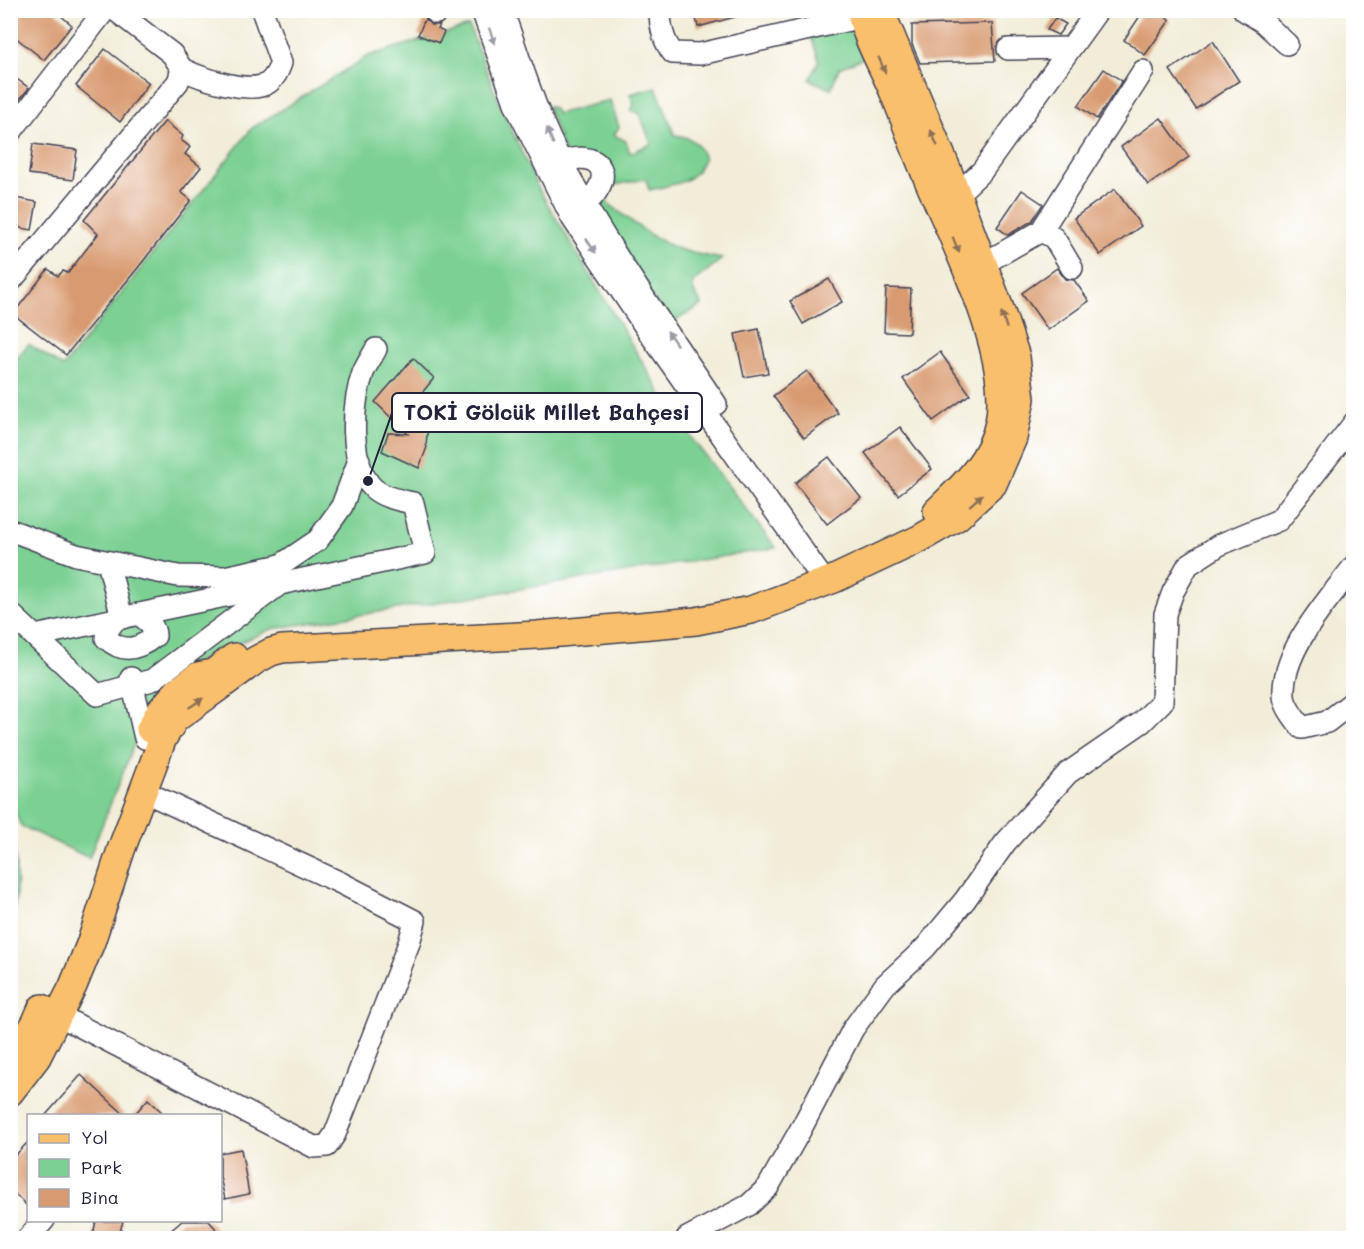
<svg xmlns="http://www.w3.org/2000/svg" width="1364" height="1249" font-family="Mali,sans-serif">
<style>
.green{fill:#7bd093;stroke:#4e7967;stroke-width:1.5}
.building{fill:#d89a6f}
.lines{fill:none;stroke-linecap:round;stroke-linejoin:round}
.minor-casing{stroke:#414053;stroke-width:24}
.major-casing{stroke:#414053;stroke-width:30}
.minor{stroke:#fff;stroke-width:21}
.major{stroke:#f9bf6d;stroke-width:27}
.oneway{fill:#9c9ca7}
.oneway2{fill:#8e7054}
.leader{fill:none;stroke:#22223b;stroke-width:2}
.callout-dot{fill:#22223b;stroke:#fff;stroke-width:2}
.callout{fill:#fff;stroke:#22223b;stroke-width:2}
.callout-label{font-size:21px;text-anchor:middle;font-weight:bold;fill:#22223b}
</style>
<rect width="100%" height="100%" fill="#fff"/>
<filter id="ink" filterUnits="userSpaceOnUse"><feTurbulence type="fractalNoise" baseFrequency=".0167" numOctaves="2"/><feDisplacementMap in="SourceGraphic" scale="12" xChannelSelector="R" yChannelSelector="G"/><feConvolveMatrix kernelMatrix="1 2 1 2 8 2 1 2 1" color-interpolation-filters="sRGB"/></filter>
<filter id="wash" filterUnits="userSpaceOnUse"><feTurbulence type="fractalNoise" baseFrequency=".008" numOctaves="4" result="noise"/><feDisplacementMap in="SourceGraphic" scale="24" xChannelSelector="R" yChannelSelector="G"/><feGaussianBlur stdDeviation="1.35" result="paint"/><feColorMatrix in="noise" values="0 0 0 0 0 0 0 0 0 0 0 0 0 0 0 0 0 1.4 0 .05"/><feComposite in="paint" operator="in"/></filter>
<g filter="url(#wash)">
<rect width="100%" height="100%" fill="#f2edd8"/>
<g class="green">
<path d="M469,26l29,74 40,88 136,227 102,133 -504,81 -81,35 -39,35 -63,159 -68,-32 -10,-24 -1,-437 19,-21 34,23 189,-239 116,-72z"/>
<path d="M858,26l12,29 -31,13 -8,21 -21,-9 9,-20 -8,-23z"/>
<path d="M656,87l19,48c17,2 24,8 29,24 -11,26 -30,25 -55,31l-3,-11 -37,7v-14l-44,-18 -18,-48 6,2 4,6 53,-14 9,27 -5,8 12,6 4,12 21,-9 -11,-30 -10,-4 4,-6 -4,-10z"/>
<path d="M603,199c23,18 48,40 76,50 14,5 29,7 43,10l-29,23v8l9,15 -32,19 -76,-115z"/>
<path d="M10,826c8,35 9,70 1,105z"/>
</g>
<g id="blocks">
<g class="building">
<path d="M14,10h40l18,15 -28,35 -34,-27v-18z"/>
<path d="M694,10h51l1,4 -48,13z"/>
<path d="M1144,10h13l13,10 -25,35 -21,-15z"/>
<path d="M1055,18l11,6 -8,11 -11,-5z"/>
<path d="M425,19l6,6h9l-2,4 6,3 -5,11 -21,-8z"/>
<path d="M992,23l3,38 -75,2 -8,-19v-19z"/>
<path d="M1213,41l26,40 -43,28 -26,-39z"/>
<path d="M105,49l44,34 -29,39 -44,-36z"/>
<path d="M1104,69l18,12 -25,38 -19,-13z"/>
<path d="M10,74l19,14 -19,23z"/>
<path d="M1161,118l28,39 -41,28 -27,-38z"/>
<path d="M165,121l18,15 -2,4 9,7 -5,7 16,13 -20,25 10,8 -54,69 -71,86 -53,-41 35,-45 10,7 5,-5 5,2 30,-39 -14,-14z"/>
<path d="M33,144l44,6 -4,30 -44,-6z"/>
<path d="M1115,189l26,37 -41,29 -26,-37z"/>
<path d="M1022,190l21,14 -11,17 -24,14 -11,-8z"/>
<path d="M10,197l27,5 -5,28 -22,-4z"/>
<path d="M1057,268l8,11 9,1 15,21 -41,29 -26,-37z"/>
<path d="M829,279l13,23 -39,22 -13,-23z"/>
<path d="M886,288l25,1 -2,44 -25,-1z"/>
<path d="M759,329l9,44 -24,4 -9,-43z"/>
<path d="M940,352l30,42 -37,27 -30,-42z"/>
<path d="M413,358l21,20 -13,16 7,31 -2,20 1,2 -8,21 -37,-17 6,-18 20,1 -33,-32z"/>
<path d="M807,371l31,42 -34,25 -31,-42z"/>
<path d="M900,427l32,42 -34,26 -33,-42z"/>
<path d="M829,457l32,41 -34,26 -32,-41z"/>
<path d="M81,1075l45,41h-81z"/>
<path d="M148,1099l18,17h-33z"/>
<path d="M28,1142v65l-18,-18v-28z"/>
<path d="M241,1149l8,45 -24,5 -5,-22v-24z"/>
<path d="M96,1221h27l-5,18h-26z"/>
<path d="M182,1221h27l7,8 -11,10h-44z"/>
</g>
</g>
</g>
<g filter="url(#ink)">
<use href="#blocks" fill-opacity="0" stroke="#414053" stroke-width="1.5"/>
<g class="lines">
<defs>
<g id="minor">
<path d="M482,10l34,96 56,112 78,116 175,248"/>
<path d="M502,10c19,51 34,105 60,153 45,84 101,162 154,241"/>
<path d="M660,10c0,16 3,31 13,43l27,1 162,-37"/>
<path d="M1244,10l19,12 24,22"/>
<path d="M436,13l1,-3"/>
<path d="M1008,49l62,-1"/>
<path d="M182,69c18,9 69,26 86,14 7,-5 10,-12 13,-20l-19,-53"/>
<path d="M10,133l95,-123"/>
<path d="M550,167c49,-26 75,11 26,44"/>
<path d="M948,203l34,-32 116,-161"/>
<path d="M1041,231l13,7 18,30"/>
<path d="M983,264l58,-33 102,-160"/>
<path d="M10,282l168,-200 4,-13 -10,-15 -57,-44"/>
<path d="M10,530l66,25 102,21 46,1 57,-12 37,-25 24,-34 17,-46"/>
<path d="M108,562l14,56"/>
<path d="M1354,566c-26,34 -73,85 -70,130 1,11 11,23 18,32l25,-6 27,-21"/>
<path d="M10,613l87,82 55,-15 128,-96 145,-31 -12,-50c-13,-3 -28,-5 -39,-14 -26,-24 -22,-85 -11,-116 3,-8 9,-16 13,-24"/>
<path d="M115,620l-8,11 -1,7c17,16 32,12 49,-2 0,-11 -8,-15 -16,-22"/>
<path d="M35,636l238,-50"/>
<path d="M131,678l14,60"/>
<path d="M58,1015l256,132 13,-1 8,-12 74,-191 6,-22 -74,-38 -198,-92"/>
<path d="M28,1238l16,-18"/>
<path d="M687,1238l62,-33 19,-18 34,-60 51,-98 32,-44 40,-37 40,-48 40,-57 63,-70 74,-51 20,-20 3,-88 8,-22 15,-27 31,-20 60,-25 75,-97"/>
</g>
<g id="major">
<path d="M861,10c2,23 23,59 32,81 11,25 19,51 30,77 27,66 90,184 76,255 -8,38 -36,63 -62,88"/>
<path d="M150,729l10,-18 18,-20 20,-15 15,-3 21,-16"/>
<path d="M10,1062l25,-38 7,-16"/>
<path d="M10,1092l27,-35 36,-71 18,-44 30,-92 42,-112 12,-19 81,-59 15,-8 11,-3 255,-14 159,-14 55,-11 83,-31 85,-40 38,-22 36,-33 20,-46 8,-39 -5,-42 -17,-51 -51,-135 -68,-161"/>
</g>
</defs>
<use href="#minor" class="minor-casing"/>
<use href="#major" class="major-casing"/>
<use href="#minor" class="minor"/>
<use href="#major" class="major"/>
</g>
<defs><path id="oneway-solid" d="M-6-.8H1V-3.2L6.5 0L1 3.2V.8H-6Z" transform="scale(1.5)"/></defs>
<g class="oneway">
<use href="#oneway-solid" transform="translate(492 36) rotate(70)"/>
<use href="#oneway-solid" transform="translate(550 136) rotate(-113)"/>
<use href="#oneway-solid" transform="translate(591 246) rotate(56)"/>
<use href="#oneway-solid" transform="translate(672 338) rotate(-124)"/>
</g>
<g class="oneway2">
<use href="#oneway-solid" transform="translate(882 65) rotate(67)"/>
<use href="#oneway-solid" transform="translate(934 138) rotate(-113)"/>
<use href="#oneway-solid" transform="translate(956 245) rotate(68)"/>
<use href="#oneway-solid" transform="translate(1004 320) rotate(-108)"/>
<use href="#oneway-solid" transform="translate(976 500) rotate(-42)"/>
<use href="#oneway-solid" transform="translate(196 703) rotate(-34)"/>
</g>
</g>
<path class="leader" d="M368 481L392 413"/>
<circle class="callout-dot" cx="368" cy="481" r="6"/>
<rect class="callout" x="392" y="393" width="310" height="39" rx="6"/>
<g class="callout-label">
<text x="547" y="420">TOKİ Gölcük Millet Bahçesi</text>
</g>
<rect width="1364" height="1249" fill="none" stroke="#fff" stroke-width="36"/>
<rect x="27" y="1114" width="195" height="108" fill="#ffffff" stroke="#a7a7b1" stroke-width="1.5"/>
<rect x="39" y="1134" width="30" height="9" fill="#f9bf6d" stroke="#a7a7b1" stroke-width="1.5"/>
<text x="81" y="1144" font-size="18" fill="#22223b">Yol</text>
<rect x="39" y="1159" width="30" height="18" fill="#7bd093" stroke="#a7a7b1" stroke-width="1.5"/>
<text x="81" y="1174" font-size="18" fill="#22223b">Park</text>
<rect x="39" y="1189" width="30" height="18" fill="#d89a6f" stroke="#a7a7b1" stroke-width="1.5"/>
<text x="81" y="1204" font-size="18" fill="#22223b">Bina</text>
</svg>
